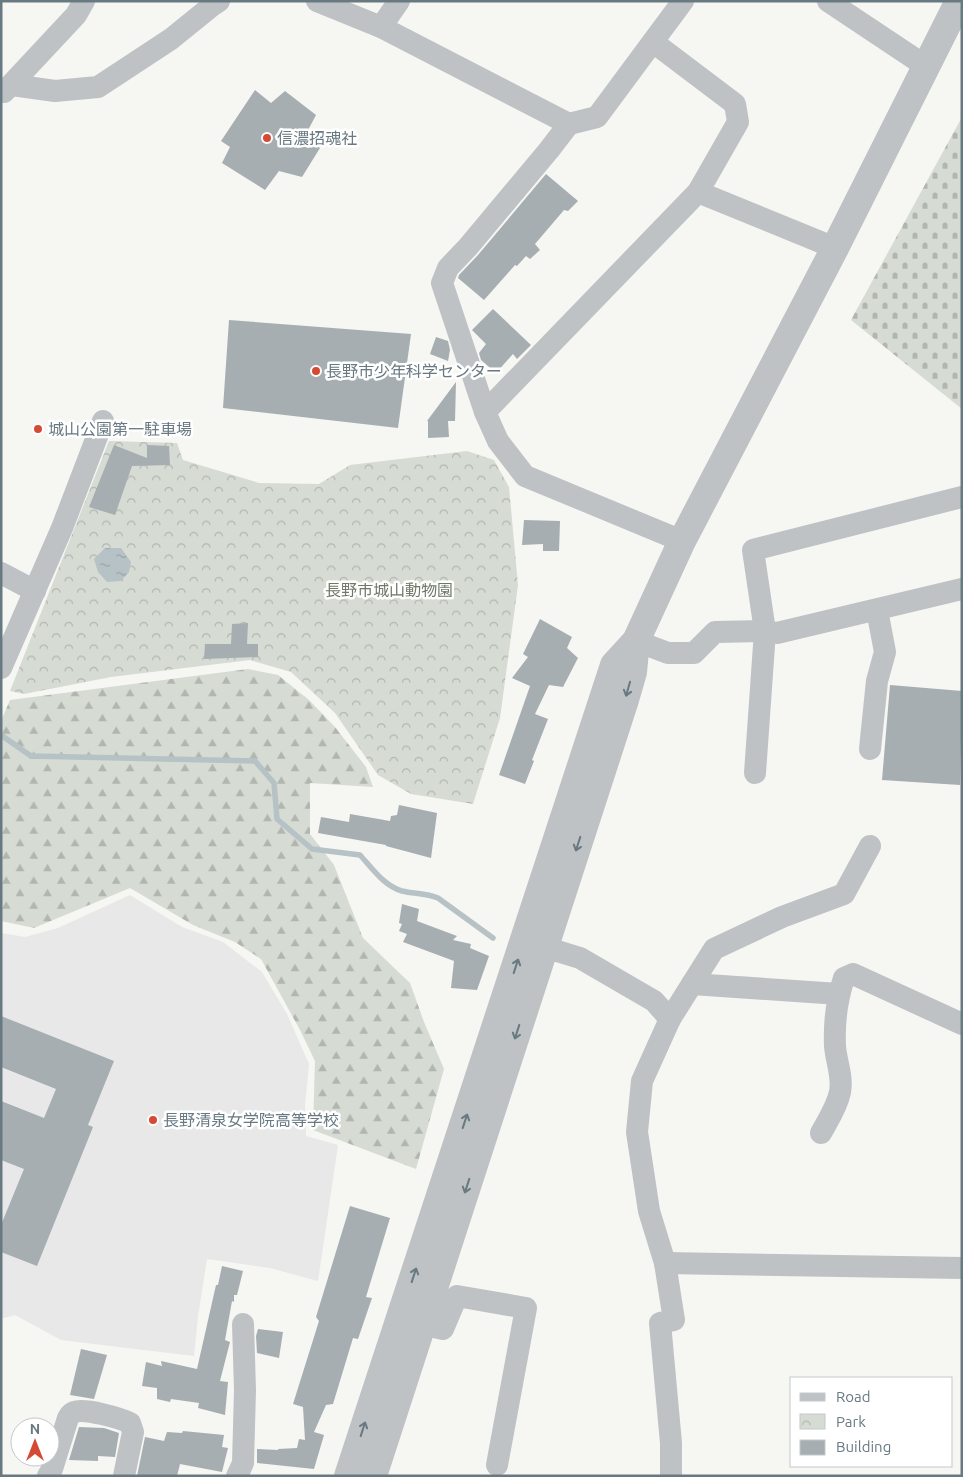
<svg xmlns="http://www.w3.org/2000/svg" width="963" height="1477" font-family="Ubuntu,'Noto Sans JP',sans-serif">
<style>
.built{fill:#e7e8e7}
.forest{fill:url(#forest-firs)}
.cemetery{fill:url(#cemetery-stones)}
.park{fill:url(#park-crowns)}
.water{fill:url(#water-ripples)}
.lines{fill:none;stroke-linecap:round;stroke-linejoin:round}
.stream{stroke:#b6c2c5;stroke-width:5.5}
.building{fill:#a6aeb2}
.minor{stroke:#bec2c5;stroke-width:22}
.tertiary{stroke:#bec2c5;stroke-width:28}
.oneway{stroke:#687982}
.poi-dot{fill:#d54a34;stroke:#fff;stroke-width:2}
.labels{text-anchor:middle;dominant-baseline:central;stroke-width:5;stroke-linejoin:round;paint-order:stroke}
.poi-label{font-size:16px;fill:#687982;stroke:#fff;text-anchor:start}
.park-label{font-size:16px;fill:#6c7a66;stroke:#fff}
</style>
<defs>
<pattern id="forest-firs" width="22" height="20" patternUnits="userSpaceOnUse" patternTransform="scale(1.25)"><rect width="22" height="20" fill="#d6dbd3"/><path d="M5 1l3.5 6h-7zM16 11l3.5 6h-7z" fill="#b1b6b1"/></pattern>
<pattern id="cemetery-stones" width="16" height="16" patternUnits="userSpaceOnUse" patternTransform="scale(1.25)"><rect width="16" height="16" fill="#d6dbd3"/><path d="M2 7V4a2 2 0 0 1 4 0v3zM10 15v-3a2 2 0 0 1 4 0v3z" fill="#b1b6b1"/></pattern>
<pattern id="park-crowns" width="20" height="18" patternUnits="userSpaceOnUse" patternTransform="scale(1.25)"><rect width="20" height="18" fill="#d6dbd3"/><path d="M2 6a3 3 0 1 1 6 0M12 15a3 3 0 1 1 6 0" fill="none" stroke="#b1b6b1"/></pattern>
<pattern id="water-ripples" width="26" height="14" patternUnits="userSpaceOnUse" patternTransform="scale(1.25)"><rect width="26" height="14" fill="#b6c2c5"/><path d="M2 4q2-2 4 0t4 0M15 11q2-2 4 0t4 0" fill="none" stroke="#98a2a5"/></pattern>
</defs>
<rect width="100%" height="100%" fill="#f6f6f3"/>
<path class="built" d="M130,895l52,32 41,15 39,30 25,42 22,50 -4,41 1,31 32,9 -20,136 -48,-13 -63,-9 -9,57 -4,40 -133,-16 -46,-25 -11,3 -3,-1v-384l24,4 33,-9z"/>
<path class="forest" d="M248,669l30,6 31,25 26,27 31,40 7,20 -63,-4v51l24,31 29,73 47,45 14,39 20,47 -28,100 -103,-39 2,-69 -15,-31 -39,-71 -26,-17 -42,-17 -63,-37 -96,40 -33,-7v-200l9,-21z"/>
<path class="cemetery" d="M962,117v292l-111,-89z"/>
<path class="park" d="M109,441l68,2 6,17 76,23 60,1 31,-19 117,-14 27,9 15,27 9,98 -18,133 -27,86 -62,-10 -33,-19 -43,-62 -44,-41 -41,-12 -139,17 -87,17 -14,-3z"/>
<path class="water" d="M105,548h16l10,14 -2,10 -8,9 -14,1 -9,-10 -4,-13z"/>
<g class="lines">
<path class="stream" d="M1,735l30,21 224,5 19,22 3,36 35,30 48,6c12,13 24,31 42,36 12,3 24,2 36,7l55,40"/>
</g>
<g class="building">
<path d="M255,90l16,13 14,-12 31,24 -10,19 14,14 -18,29 -23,-6 -14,19 -43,-27 8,-16 -9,-6z"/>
<path d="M546,174l32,27 -10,10 -4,-1 -29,34 5,6 -10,9 -4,-3 -9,10 -2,-1 -31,35 -26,-22 1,-3 19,-20z"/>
<path d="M493,309l38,36 -14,14 -4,-5 -17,19 -15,-13 -2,-7 7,-9 -14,-14z"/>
<path d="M229,320l182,14 -13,94 -175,-20z"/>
<path d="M436,337l12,4 2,9 -2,11 -18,-7z"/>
<path d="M456,382l-1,39h-7l1,16 -21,1v-17h-1z"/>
<path d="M114,445l33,13v-13l22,1 1,19 -38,1 -17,49 -26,-8z"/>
<path d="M524,520l36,1 -1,30h-16v-7l-21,1z"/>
<path d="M540,619l32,18 -5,11 11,10 -15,29 -14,-2 -14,29 13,5 -16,41 2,1 -9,23 -26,-9 31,-89 -18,-8 16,-21 -5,-3z"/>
<path d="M248,623l-1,21h11v13l-54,2 1,-15h26l1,-20z"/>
<path d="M890,685l72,6 -2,94 -78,-5z"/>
<path d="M399,805l38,8 -6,45 -45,-12v-1l-68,-12 3,-16 28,5 1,-8 40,7 1,-5 6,-1z"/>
<path d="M402,904l17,5 -2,12 40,15 -4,4 18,4 -1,4 19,8 -12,34 -26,-2 3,-27 -51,-19 4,-8 -8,-3 3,-7 -3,-1z"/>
<path d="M1,1016l113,45 -26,64 5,2 -56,139 -36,-14v-27l23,-56 -23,-9v-59l43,17 12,-29 -55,-22z"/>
<path d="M350,1206l40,12 -24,79 6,1 -14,41 -5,-1 -20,66 -7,1 -12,27 10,3 -10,34 -57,-6v-14l21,1v-1l19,-1 2,-9 6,1 -2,-33 -10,-3 26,-83 -3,-4z"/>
<path d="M222,1266l21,5 -6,24h-3v7l-2,-1 -7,39 5,2 -10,39 8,1 -3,33 -27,-7 1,-5 -28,-4 -1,3 -13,-3v-11l-15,-2 4,-24 16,4 -1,-5 36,8 19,-84h2z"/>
<path d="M258,1329l25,3 -4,26 -22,-5 -1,-17z"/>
<path d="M81,1349l26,6 -13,44 -24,-4z"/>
<path d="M79,1427l25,1 15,5 -4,24 -17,-1v5l-29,-1z"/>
<path d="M183,1431l41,4 -2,12 6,1 -6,24 -42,-8 -3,12h-40l8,-39 19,4 3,-9 15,1z"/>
</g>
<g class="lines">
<g class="minor">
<path d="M317,1l64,26 188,97 28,-7 86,-116"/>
<path d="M828,1l99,66"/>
<path d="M381,27l18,-26"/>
<path d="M653,42l82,62 3,18 -40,70 137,56"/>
<path d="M12,85l43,6 43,-4 73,-48 42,-34 6,-4"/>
<path d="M4,92l72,-77 8,-14"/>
<path d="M569,124l-20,26 -81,97 -20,21 -6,15 43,129 13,29 27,35 157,65"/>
<path d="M485,412l213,-220"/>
<path d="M1,573l34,18"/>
<path d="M636,641l32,12h26l21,-21 50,-1 12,2 185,-44"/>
<path d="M1,668l61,-140 41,-107"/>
<path d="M870,749l7,-68 8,-29 -8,-42"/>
<path d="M755,773l10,-142 -12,-81 209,-53"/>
<path d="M544,947l36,11 74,43 16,18"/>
<path d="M692,984l147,10"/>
<path d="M821,1133c7,-13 16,-26 19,-41 3,-16 -4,-31 -5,-46 -1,-23 2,-47 9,-68l9,-4 109,50"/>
<path d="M665,1263l297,5"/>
<path d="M422,1324l21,5 14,-33 69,12 -29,157"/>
<path d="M48,1476l4,-7 16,-51c2,-3 3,-5 6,-6 11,-4 46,6 56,11l3,9 -9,44"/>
<path d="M237,1476l6,-13 2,-73 -2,-66"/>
<path d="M671,1476v-33l-11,-120 14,-3 -9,-57 -16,-52 -12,-79 5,-51 28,-62 44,-70 68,-32 62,-23 26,-48"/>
</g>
<g class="tertiary">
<path d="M348,1476l266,-811 22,-24 46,-100 153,-293 124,-247"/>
<path d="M373,1476l251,-773 9,-31 3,-31"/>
</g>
</g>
<defs><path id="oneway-shaft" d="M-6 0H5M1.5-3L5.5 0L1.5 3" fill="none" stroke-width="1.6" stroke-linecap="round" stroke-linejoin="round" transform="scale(1.25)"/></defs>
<g class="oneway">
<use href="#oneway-shaft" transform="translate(628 689) rotate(106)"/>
<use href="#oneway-shaft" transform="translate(578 844) rotate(108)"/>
<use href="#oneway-shaft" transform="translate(516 966) rotate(-72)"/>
<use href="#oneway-shaft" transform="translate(517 1032) rotate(108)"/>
<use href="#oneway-shaft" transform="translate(465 1121) rotate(-72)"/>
<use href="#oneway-shaft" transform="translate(467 1186) rotate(108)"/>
<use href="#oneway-shaft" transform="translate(414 1275) rotate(-72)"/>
<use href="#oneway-shaft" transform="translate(363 1429) rotate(-72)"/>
</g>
<g class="poi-dot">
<circle cx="267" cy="138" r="5"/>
<circle cx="316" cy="371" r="5"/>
<circle cx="38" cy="429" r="5"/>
<circle cx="153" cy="1120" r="5"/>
</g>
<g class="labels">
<g class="poi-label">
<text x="277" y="138">信濃招魂社</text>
<text x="326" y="371">長野市少年科学センター</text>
<text x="48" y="429">城山公園第一駐車場</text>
<text x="163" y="1120">長野清泉女学院高等学校</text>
</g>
<g class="park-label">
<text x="389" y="590">長野市城山動物園</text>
</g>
</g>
<rect width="963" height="1477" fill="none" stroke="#687982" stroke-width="5"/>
<rect x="790" y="1377" width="162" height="90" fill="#ffffff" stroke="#c3c9cd"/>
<rect x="800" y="1393" width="25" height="8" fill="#bec2c5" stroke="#c3c9cd"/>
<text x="836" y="1402" font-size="15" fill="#687982">Road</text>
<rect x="800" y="1414" width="25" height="15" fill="url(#park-crowns)" stroke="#c3c9cd"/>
<text x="836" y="1427" font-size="15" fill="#687982">Park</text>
<rect x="800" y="1440" width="25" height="15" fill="#a6aeb2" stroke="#c3c9cd"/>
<text x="836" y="1452" font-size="15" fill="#687982">Building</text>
<g transform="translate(35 1442)"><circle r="24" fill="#ffffff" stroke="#c3c9cd"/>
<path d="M0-4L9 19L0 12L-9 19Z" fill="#d54a34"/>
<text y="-8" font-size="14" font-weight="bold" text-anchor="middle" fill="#687982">N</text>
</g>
</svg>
